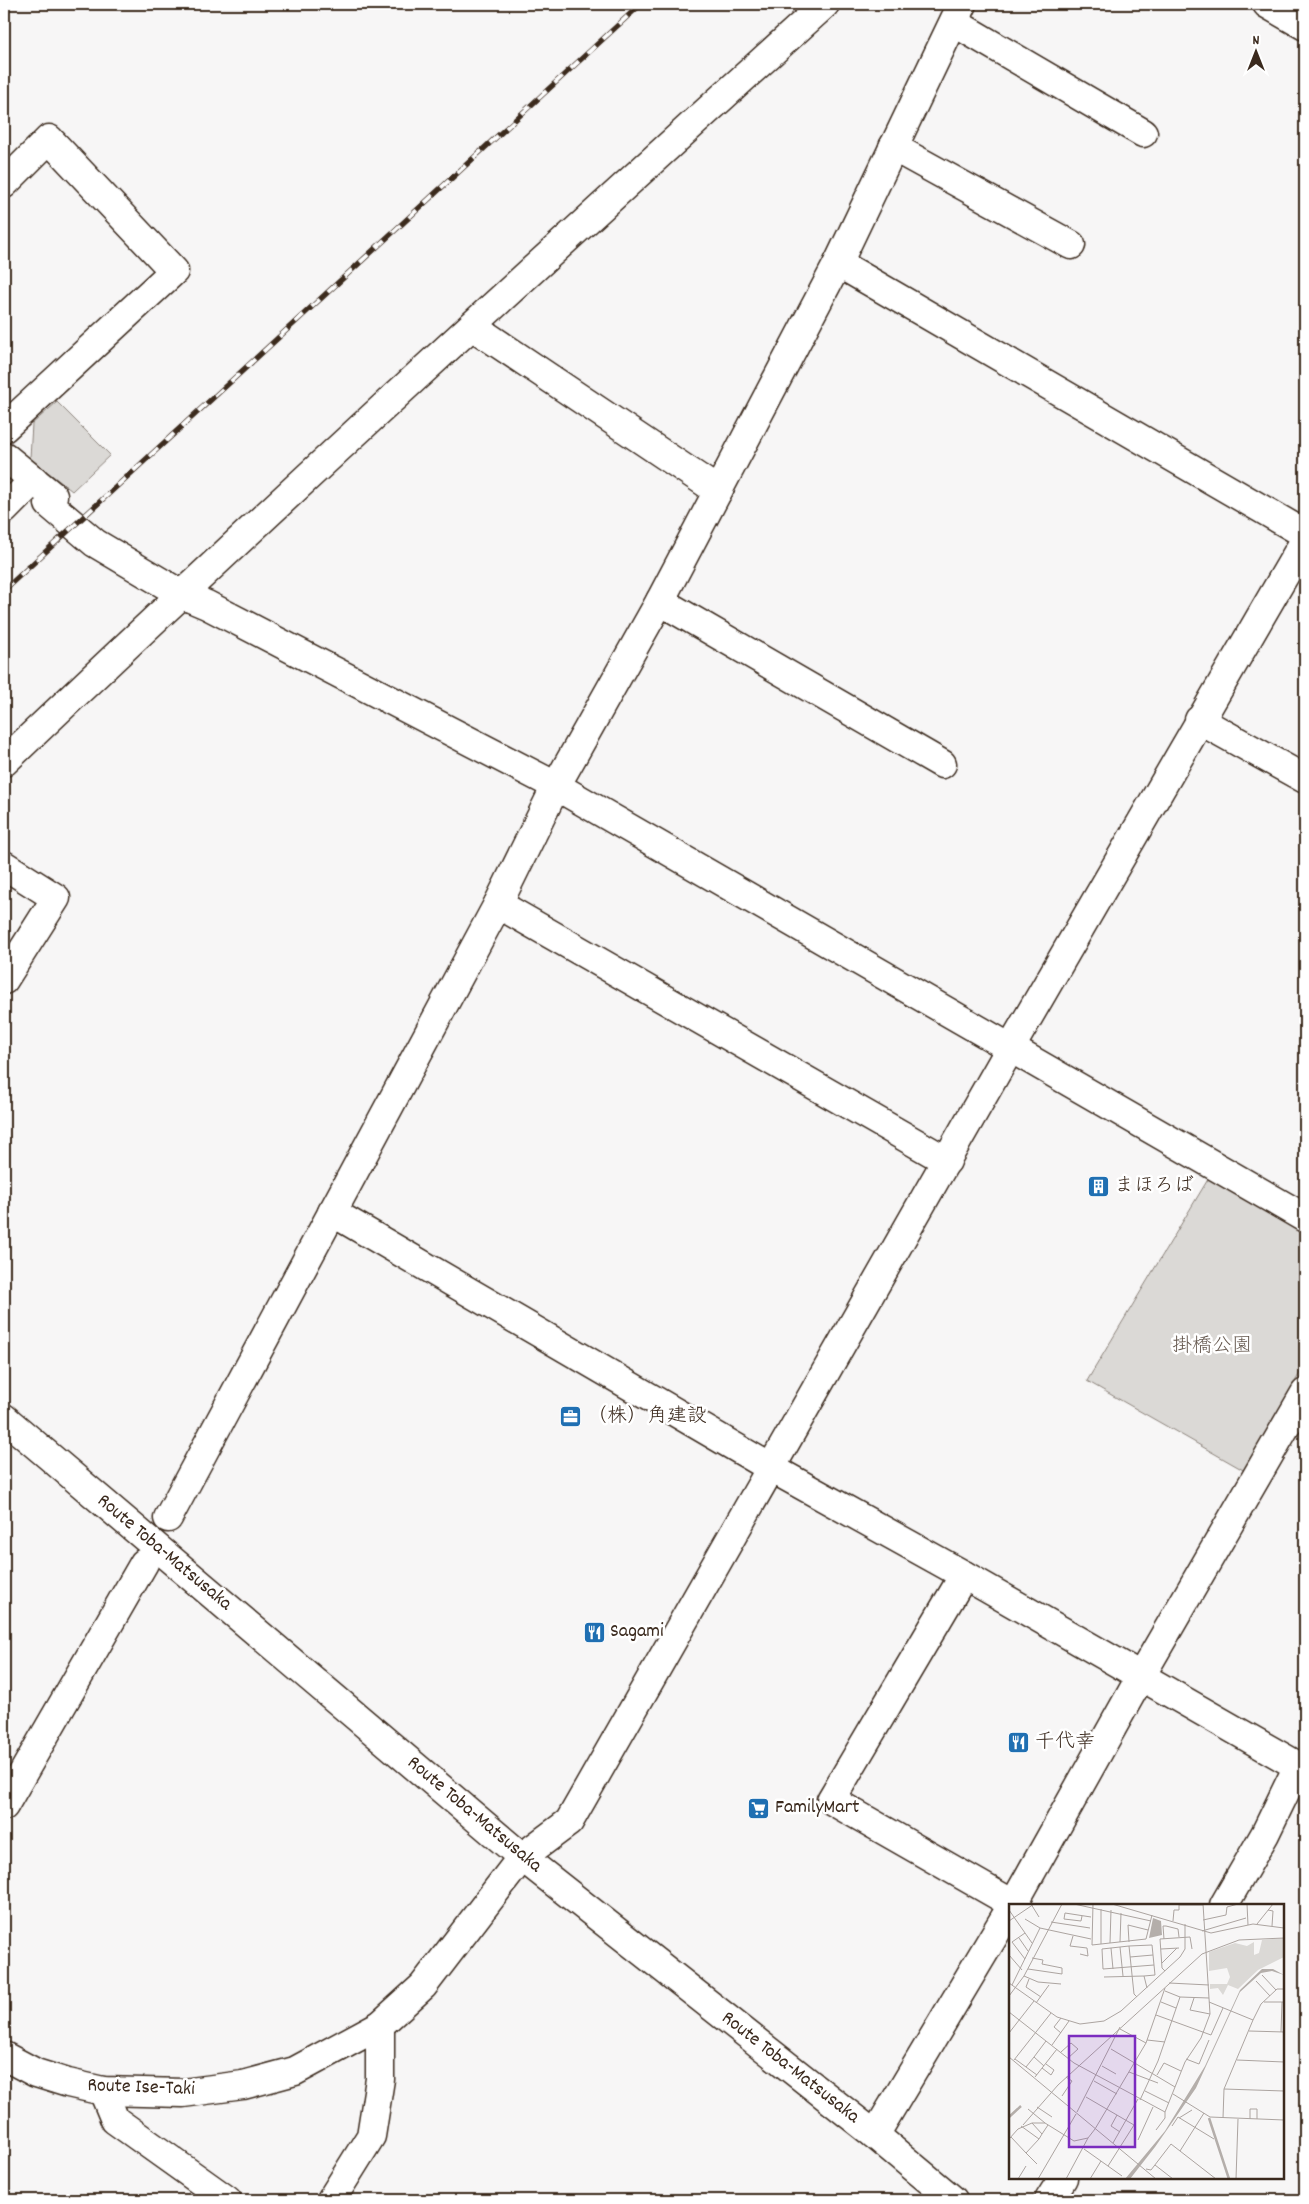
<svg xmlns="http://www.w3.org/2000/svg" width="1309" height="2204" font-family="Dekko,'Klee One',sans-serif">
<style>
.green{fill:#dbd9d6;stroke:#8b827a}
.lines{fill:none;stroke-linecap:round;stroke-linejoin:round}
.minor-casing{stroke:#3b2a1e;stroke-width:31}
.primary-casing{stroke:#3b2a1e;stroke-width:31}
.minor{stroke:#fff;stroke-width:28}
.primary{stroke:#fff;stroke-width:28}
.rail-casing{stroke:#3b2a1e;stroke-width:5.5}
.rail{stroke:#fff;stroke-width:4;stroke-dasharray:11;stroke-linecap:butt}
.labels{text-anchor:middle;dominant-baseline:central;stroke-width:5;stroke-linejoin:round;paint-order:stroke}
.poi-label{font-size:20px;fill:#3b2a1e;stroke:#fff;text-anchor:start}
.park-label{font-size:20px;fill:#63564c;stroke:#fff}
.street-label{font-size:20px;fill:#3b2a1e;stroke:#fff}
.inset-river{fill:none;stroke:#b4aeaa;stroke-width:2.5}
.inset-road{fill:none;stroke:#aca4a0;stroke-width:1}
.view{fill:#7b2cbf;fill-opacity:0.15;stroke:#7b2cbf;stroke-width:2.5}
.inset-edge{fill:none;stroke:#3b2a1e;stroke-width:2.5}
</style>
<rect width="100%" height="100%" fill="#f7f6f6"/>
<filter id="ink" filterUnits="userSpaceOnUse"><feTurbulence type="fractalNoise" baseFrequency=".02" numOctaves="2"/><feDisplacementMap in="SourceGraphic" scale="10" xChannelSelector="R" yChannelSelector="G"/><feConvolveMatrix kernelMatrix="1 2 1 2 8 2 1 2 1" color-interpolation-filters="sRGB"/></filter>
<g filter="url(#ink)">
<g class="green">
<path d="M57,402l53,53 -38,36 -42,-33 2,-34z"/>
<path d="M1210,1176l95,56v132l-60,107 -158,-90z"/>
</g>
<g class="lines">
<defs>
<g id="minor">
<path d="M1267,4l38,22"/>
<path d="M955,23l188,110"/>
<path d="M893,147l178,98"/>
<path d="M4,184l45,-45 125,132 -170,157"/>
<path d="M838,263l467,271"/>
<path d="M472,326l246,165"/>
<path d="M4,456l49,40 -4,8 46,39 86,51 26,11 349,181 749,432"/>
<path d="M4,510l30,-30"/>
<path d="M660,601l282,163"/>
<path d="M1199,720l106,59"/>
<path d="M4,762c270,-257 545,-508 821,-758"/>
<path d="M4,865l52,33 -52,82"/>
<path d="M498,904l449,257"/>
<path d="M332,1212l439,256 193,107 334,191 -33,68 -41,71"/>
<path d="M168,1518l330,-614 58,-118 104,-185 178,-338 124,-259"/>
<path d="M964,1575l-133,225 182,104"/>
<path d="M4,1806l140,-243"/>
<path d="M522,1857l47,-35 442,-775 294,-507"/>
<path d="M1013,1905l128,-229 164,-283"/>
<path d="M103,2091l12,29 112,80"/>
<path d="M875,2135l135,-226"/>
<path d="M331,2200l40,-64 9,-57v-54"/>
<path d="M1049,2200l14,-22"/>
</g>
<g id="primary">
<path d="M4,1418l518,439 353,278 78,65"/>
<path d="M4,2056l32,17 32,10 35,8 80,2 60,-8 52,-14 85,-46 43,-39 99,-129"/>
</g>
</defs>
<use href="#minor" class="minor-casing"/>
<use href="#primary" class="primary-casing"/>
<use href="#minor" class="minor"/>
<use href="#primary" class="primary"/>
<defs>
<path id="rail" d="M4,590l637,-586"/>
</defs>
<use href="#rail" class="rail-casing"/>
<use href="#rail" class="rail"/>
</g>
</g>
<defs>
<symbol id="building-square" viewBox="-11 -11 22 22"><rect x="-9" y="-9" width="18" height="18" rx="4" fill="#1f6fb2" stroke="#fff"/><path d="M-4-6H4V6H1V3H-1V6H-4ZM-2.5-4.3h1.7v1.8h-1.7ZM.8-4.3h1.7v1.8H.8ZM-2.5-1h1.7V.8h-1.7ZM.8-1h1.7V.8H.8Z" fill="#fff"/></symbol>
<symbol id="office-square" viewBox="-11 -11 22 22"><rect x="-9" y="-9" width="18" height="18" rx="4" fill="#1f6fb2" stroke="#fff"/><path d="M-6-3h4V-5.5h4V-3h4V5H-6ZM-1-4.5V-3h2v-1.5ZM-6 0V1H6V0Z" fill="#fff"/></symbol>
<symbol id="restaurant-square" viewBox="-11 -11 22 22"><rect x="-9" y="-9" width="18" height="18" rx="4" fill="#1f6fb2" stroke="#fff"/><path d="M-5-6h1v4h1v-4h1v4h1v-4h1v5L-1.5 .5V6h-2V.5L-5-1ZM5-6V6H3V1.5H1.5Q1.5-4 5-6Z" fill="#fff"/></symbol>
<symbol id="supermarket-square" viewBox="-11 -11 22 22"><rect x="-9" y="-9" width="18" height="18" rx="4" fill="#1f6fb2" stroke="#fff"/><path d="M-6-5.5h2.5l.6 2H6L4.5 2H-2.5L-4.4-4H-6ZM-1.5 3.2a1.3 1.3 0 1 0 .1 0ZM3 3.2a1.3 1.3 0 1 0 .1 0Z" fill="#fff"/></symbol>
</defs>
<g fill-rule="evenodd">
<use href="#building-square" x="1086" y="1174" width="25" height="25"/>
<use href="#office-square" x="558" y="1404" width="25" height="25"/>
<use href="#restaurant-square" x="582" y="1620" width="25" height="25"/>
<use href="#restaurant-square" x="1006" y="1730" width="25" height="25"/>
<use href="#supermarket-square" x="746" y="1796" width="25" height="25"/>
</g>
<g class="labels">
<g class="poi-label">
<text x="1114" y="1187">まほろば</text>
<text x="587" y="1417">（株）角建設</text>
<text x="610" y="1632">Sagami</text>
<text x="1035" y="1743">千代幸</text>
<text x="775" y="1808">FamilyMart</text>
</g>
<g class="park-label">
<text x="1212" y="1347">掛橋公園</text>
</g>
<g class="street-label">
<text transform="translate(164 1553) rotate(40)">Route Toba-Matsusaka</text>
<text transform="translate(474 1815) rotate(40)">Route Toba-Matsusaka</text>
<text transform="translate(790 2068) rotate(38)">Route Toba-Matsusaka</text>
<text transform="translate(141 2088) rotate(2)">Route Ise-Taki</text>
</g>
</g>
<g transform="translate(1009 1904)">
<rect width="275" height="275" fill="#f7f6f6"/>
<path d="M275,34v19l-26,13 -20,19 -10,-4 -5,10 -5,-7 -8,1v-5h17l3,-7 -3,-9 -18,3v-19l26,-9 12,3 7,-4v13l5,-2 3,-13z" fill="#dbd9d6"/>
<path d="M144,14l8,3 1,14 -13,3zM253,65h11l11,6 -12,-4 -11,2 -21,19 -44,96 -41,59 -25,32h-5l40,-48 40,-65 35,-76z" fill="#b4aeaa"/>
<path class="inset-river" d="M0,213l12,-11M200,214l20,61"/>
<path class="inset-road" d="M22,0l8,13M65,0l77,17M84,0l-1,41 54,-6 6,-24M103,0l99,29 42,-9 31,4M238,0l1,21M170,1h24M0,6l23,33M259,6l5,1 -1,15M73,12l-1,5 -17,-2 1,-6 26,4M16,15l15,9M194,16l23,-5 1,-8 11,-3M0,17l25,-17M164,17l1,-11h5v-6M42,18l39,6M248,20l16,-20M193,27l44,-13M16,29l-13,9 13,17M64,32l-3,10 17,2 1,8 -8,-2M10,34l9,13M155,35l-1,-13h3l12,3 1,8M111,38l1,-29M120,38l-1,-17 20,5M101,39l1,-33M92,40v-35M120,42l-27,3 1,20 51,-4M111,43l3,29M102,44l2,21M152,45l18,-1M0,51l13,15M121,53l23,-2M153,59l15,-15M19,65l34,5v-6l-20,-4 1,-4 -11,-2M156,67l-3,-3 -2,-29 30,-2 2,12M253,71l14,15M15,72l14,6 23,2M95,73l40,-1 3,12M20,75l-3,8 15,10M247,77l14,15M0,79l48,34 23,7 24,-3 17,-10 59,-54 5,-8v-25M160,79l40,2M3,81l28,-57 51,11M156,87l15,6 29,1M0,92l15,-20 38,-72M128,93l-3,-3 -5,-48 23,-1 3,30 -11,1M185,94l-4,12 20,4M152,98l15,6M200,98l44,18M255,98h20M27,99l13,-18M0,108l65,51 91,49 20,-50 16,-24 9,-24 -7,-110M147,111l55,20 12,-27M52,114l-7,9 7,6M111,125l26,14M240,127l35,1M272,128l1,-30M0,129l25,-32M138,136l18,2M43,141l17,-24M102,145l64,38M52,148l10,-9 7,6 -10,9M0,153l147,122M25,153l12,-16M6,155l22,16M177,155l13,5 10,-24M5,156l37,-47M228,156l47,2M93,162l14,8M17,163l8,-10 10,9M33,164l9,7 3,-5 -8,-6M120,168l29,11M148,171l7,-12 17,8M26,173l22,-28M85,177l23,13M215,185l60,2M136,187l24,12M164,190l37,23 74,3M53,192l10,-15 -6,-4M77,193l48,28 -26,41M131,196l18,-39 22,-64M28,203l15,10M19,205l17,14M68,208l43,-85M108,211l-6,11 9,6M170,214l13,-8M214,214l1,-29 29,-69 8,-16 16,-15h7M241,215v-10h7v10M23,219l10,11 6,-9M14,221l35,-40 144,-131 37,-14 45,-2M12,222l18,13 3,-5M163,222l6,-9 36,22M86,225l51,-86 19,-55M147,226l9,-12v-6M2,233l15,16 13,-14M0,235l9,-10 14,-6h13l29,18 14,-3 7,-9M129,236l15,-33M104,239l25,-44M75,245l38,27M171,247l24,-38M17,249l11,11M146,261l18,14M137,265l5,1 20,-26 45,35M9,275l8,-13M29,275l38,-65M57,275l22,-41M81,275l11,-18M227,275l2,-60"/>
<path class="view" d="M60,132h66v111h-66z"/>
<rect width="275" height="275" class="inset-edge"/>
</g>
<rect width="1309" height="2204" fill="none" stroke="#fff" stroke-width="20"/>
<rect x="10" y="10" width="1289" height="2184" fill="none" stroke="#3b2a1e" stroke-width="2" filter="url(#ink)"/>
<g transform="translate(1256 52)" stroke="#ffffff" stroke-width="4" paint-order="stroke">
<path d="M0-4L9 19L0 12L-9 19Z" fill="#3b2a1e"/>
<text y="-8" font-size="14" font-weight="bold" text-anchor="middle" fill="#3b2a1e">N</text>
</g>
</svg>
